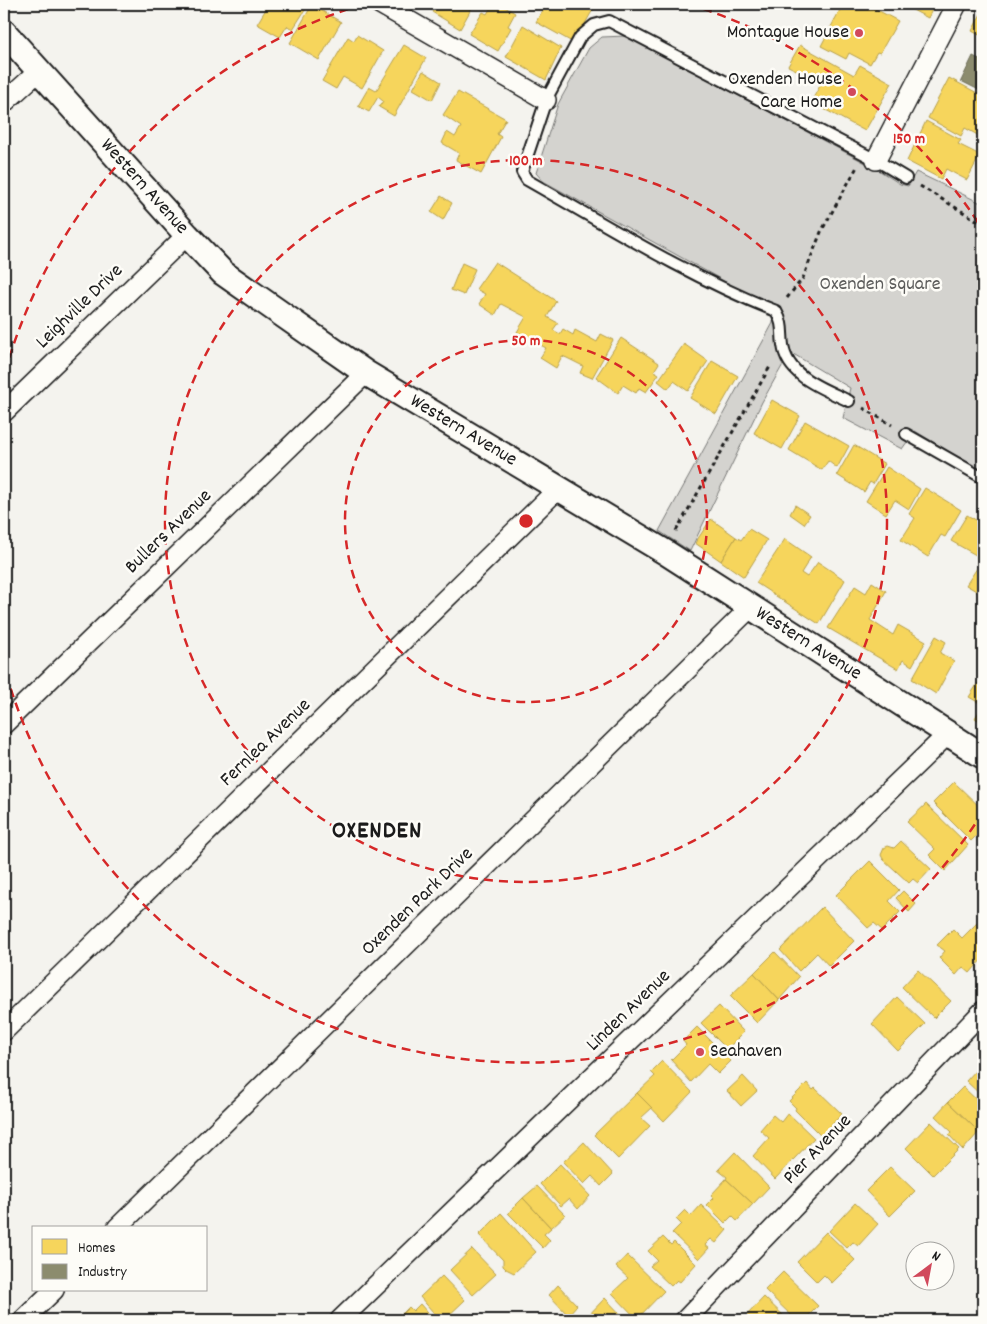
<svg xmlns="http://www.w3.org/2000/svg" width="987" height="1324" font-family="Dekko,sans-serif">
<style>
.green{fill:#d4d3cf;stroke:#787876}
.homes{fill:#f6d55c;stroke:#b59e49}
.industry{fill:#8c8c6e;stroke:#6a6a55}
.lines{fill:none;stroke-linecap:round;stroke-linejoin:round}
.service-casing{stroke:#1c1c1c;stroke-width:14}
.minor-casing{stroke:#1c1c1c;stroke-width:22}
.tertiary-casing{stroke:#1c1c1c;stroke-width:28}
.path{stroke:#1c1c1c;stroke-width:3;stroke-dasharray:4 4;stroke-linecap:butt}
.service{stroke:#fdfcf7;stroke-width:10}
.minor{stroke:#fdfcf7;stroke-width:19}
.tertiary{stroke:#fdfcf7;stroke-width:24}
.ring{fill:none;stroke:#d62828;stroke-width:2.5;stroke-dasharray:9 6}
.poi-dot{fill:#d1495b;stroke:#fdfcf7;stroke-width:2}
.labels{text-anchor:middle;dominant-baseline:central;stroke-width:5;stroke-linejoin:round;paint-order:stroke}
.poi-label{font-size:20px;fill:#1c1c1c;stroke:#fdfcf7;text-anchor:end}
.street-label{font-size:20px;fill:#1c1c1c;stroke:#fdfcf7}
.park-label{font-size:20px;fill:#5c5c5b;stroke:#fdfcf7}
.district-label{font-size:25px;font-weight:bold;letter-spacing:1px;fill:#1c1c1c;stroke:#fdfcf7}
.centre{fill:#d62828;stroke:#fdfcf7;stroke-width:2.5}
.ring-label{font-size:15px;text-anchor:middle;font-weight:bold;fill:#d62828;stroke:#fdfcf7;stroke-width:5;stroke-linejoin:round;paint-order:stroke}
</style>
<rect width="100%" height="100%" fill="#f4f3ee"/>
<filter id="ink" filterUnits="userSpaceOnUse"><feTurbulence type="fractalNoise" baseFrequency=".02" numOctaves="2"/><feDisplacementMap in="SourceGraphic" scale="10" xChannelSelector="R" yChannelSelector="G"/><feConvolveMatrix kernelMatrix="1 2 1 2 8 2 1 2 1" color-interpolation-filters="sRGB"/></filter>
<g filter="url(#ink)">
<path class="green" d="M626,36l251,133 23,15 8,2 8,-14 67,32v268l-68,-41 -13,18 -59,-31 7,-30 -60,-36 -28,50 -72,149 -31,-20 114,-208 1,-14 -13,-10 -10,-3 -208,-115 -7,-8 22,-69 31,-56 13,-11z"/>
<g class="homes">
<path d="M269,4h40l-16,25 -6,-3 -7,11 -23,-13z"/>
<path d="M409,4h14l-3,6z"/>
<path d="M437,4h37l-14,25 -28,-17z"/>
<path d="M493,4h7l15,9 -7,13 3,2 -13,23 -29,-17 14,-22 4,2z"/>
<path d="M546,4h45l4,2 -21,37 -38,-21z"/>
<path d="M843,4h23l32,17 -18,32 -3,-1 -7,12 -21,-11 -3,6 -25,-13z"/>
<path d="M901,4h34l-7,14z"/>
<path d="M312,5l29,17 -22,38 -29,-17z"/>
<path d="M983,10v27l-11,-6z"/>
<path d="M523,25l38,23 -15,32 -40,-23z"/>
<path d="M357,35l26,16 -21,37 -19,-11 -7,12 -14,-8 26,-44 6,4z"/>
<path d="M404,45l22,13 -32,58 -15,-9 4,-6 -5,-4 -9,15 -11,-6 11,-19 7,4z"/>
<path d="M800,45l54,30 6,-10 32,18 -27,48 -54,-29 11,-20 -34,-16z"/>
<path d="M423,71l18,11 -9,18 -19,-11z"/>
<path d="M949,78l34,18 -3,7 3,2v33l-18,-10 -4,8 -33,-18z"/>
<path d="M458,92l48,27 -9,15 4,3 -20,37 -25,-14 3,-7 -17,-10 5,-11 8,5 6,-10 -18,-12z"/>
<path d="M926,121l35,19 -3,4 22,11 -13,25 -21,-11 -5,10 -34,-18z"/>
<path d="M441,196l11,7 -9,17 -12,-8z"/>
<path d="M495,262l61,39 -9,16 11,6 -5,7 7,4 3,-5 10,6 2,-5 22,12 4,-8 12,6 -21,38 -12,-5 3,-7 -16,-8 -5,-2 -6,12 -16,-10 6,-10 -29,-16 9,-15 -25,-13 -6,11 -16,-11 6,-10 -9,-5z"/>
<path d="M462,263l13,6 -11,26 -13,-5z"/>
<path d="M621,338l38,25 -5,8 5,3 -13,18 -7,-4 -3,5 -13,-8 -5,8 -22,-16z"/>
<path d="M684,344l24,17 -20,30 -14,-10 -6,8 -10,-8z"/>
<path d="M712,361l26,15 -22,38 -26,-16z"/>
<path d="M772,400l28,16 -18,33 -28,-16z"/>
<path d="M805,421l44,25 -12,22 -9,-7 -6,9 -33,-20z"/>
<path d="M854,445l31,19 -12,20 -3,-2 -6,10 -27,-17z"/>
<path d="M887,467l33,22 -11,20 -14,-9 -9,14 -20,-13z"/>
<path d="M925,488l36,22 -16,27 -4,-2 -13,22 -27,-17 14,-22 -6,-4z"/>
<path d="M795,505l15,10 -6,9 -14,-10z"/>
<path d="M967,515l16,9v71l-17,-10 17,-26 -32,-18z"/>
<path d="M711,519l25,18 -15,24 -26,-18z"/>
<path d="M749,529l18,11 -23,37 -23,-16 15,-24 5,3z"/>
<path d="M785,539l26,18 -10,16 6,4 11,-15 27,18 -26,44 -63,-41z"/>
<path d="M872,582l14,9 -16,29 23,15 5,-10 28,16 -14,25 -9,-6 -5,9 -70,-41 27,-42 11,7z"/>
<path d="M936,636l10,6 -6,11 14,8 -18,33 -24,-15z"/>
<path d="M980,680l3,2v41l-8,-5 8,-13 -14,-8z"/>
<path d="M954,782l29,28 -5,7 5,6v6l-12,12 -38,-38z"/>
<path d="M926,804l42,41 -23,26 -16,-16 6,-6 -28,-27z"/>
<path d="M901,841l30,28 -13,14 -5,-4 -4,4 -26,-24 -2,-4 3,-7 4,-2 6,2z"/>
<path d="M870,861l29,29 -10,11 11,11 -18,18 -8,-7 -6,5 -32,-33z"/>
<path d="M903,891l13,13 -7,8 -13,-14z"/>
<path d="M822,907l32,34 -25,25 -12,-13 -18,18 -19,-21z"/>
<path d="M977,923l6,5v30l-13,15 -7,-6 -7,8 -17,-17 6,-7 -8,-6 16,-16 9,9z"/>
<path d="M775,952l24,25 -20,23 -25,-27z"/>
<path d="M918,970l33,31 -17,17 -32,-31z"/>
<path d="M754,973l25,27 -22,23 -27,-27z"/>
<path d="M897,997l28,27 -27,27 -26,-27z"/>
<path d="M719,1006l25,26 -17,17 -26,-26z"/>
<path d="M697,1027l34,34 -13,13 -10,-10 -17,18 -20,-22 15,-15 -3,-4z"/>
<path d="M662,1061l30,31 -28,29 -27,-28 18,-17 -4,-4z"/>
<path d="M978,1068l3,2 2,-2v29l-17,-16z"/>
<path d="M743,1076l14,15 -16,15 -14,-15z"/>
<path d="M807,1083l6,7 2,-2 27,26 -21,22 -26,-26 1,-2 -7,-7z"/>
<path d="M963,1087l20,19v23l-4,3 -31,-30z"/>
<path d="M637,1093l15,15 -11,10 9,8 -32,33 -24,-24z"/>
<path d="M948,1102l31,30 -16,18 -14,-15 3,-3 -17,-16z"/>
<path d="M788,1113l26,25 -39,41 -22,-23 16,-18 -9,-8 13,-15 8,7z"/>
<path d="M931,1122l28,27 -26,26 -27,-27z"/>
<path d="M584,1142l29,32 -12,12 -9,-10 -8,8 -21,-22z"/>
<path d="M735,1152l34,35 -16,17 -27,-25 1,-2 -9,-7z"/>
<path d="M560,1164l30,32 -12,13 -9,-10 -8,7 -21,-22z"/>
<path d="M890,1167l25,24 -25,25 -24,-25z"/>
<path d="M726,1179l27,25 -16,17 -5,-5 -7,7 -18,-18 7,-7 -3,-3z"/>
<path d="M537,1186l28,29 -14,13 -28,-30z"/>
<path d="M523,1198l28,30 -7,6 6,6 -7,8 -35,-35z"/>
<path d="M855,1203l23,21 -20,22 -5,-4 -6,6 -18,-17z"/>
<path d="M701,1205l26,25 -11,13 -5,-4 -6,6 4,3 -10,11 -27,-26 9,-9 -5,-5 9,-9 6,6z"/>
<path d="M501,1213l35,39 -22,21 -8,-4 -3,-3v-6l-24,-25z"/>
<path d="M826,1232l29,28 -23,23 -8,-8 -7,7 -20,-20z"/>
<path d="M663,1237l8,8 3,-3 22,22 -16,18 -3,-2 -6,6 -21,-20 7,-6 -9,-9z"/>
<path d="M472,1249l24,25 -23,21 -23,-25z"/>
<path d="M627,1255l37,36 -27,28 -25,-26 16,-15 -12,-11z"/>
<path d="M783,1272l35,34 -14,14h-8l-31,-30z"/>
<path d="M442,1276l23,24 -21,20h-4l-20,-23z"/>
<path d="M558,1285l19,20 -9,10 -19,-20z"/>
<path d="M764,1297l24,23h-35l-6,-5z"/>
<path d="M605,1298l21,22h-42z"/>
<path d="M420,1304l14,16h-34l-2,-2 11,-11 4,4z"/>
</g>
<path class="industry" d="M973,56l10,5v31l-22,-11z"/>
<g class="lines">
<defs>
<g id="service">
<path d="M849,401c-25,-12 -62,-24 -66,-56 -2,-14 1,-20 -7,-34 -87,-34 -168,-85 -249,-131l-5,-8 24,-72 34,-63 14,-12 15,-4 267,139 30,18"/>
<path d="M906,434l77,44"/>
</g>
<g id="minor">
<path d="M380,4l166,96"/>
<path d="M4,103l35,-32"/>
<path d="M876,160l81,-156"/>
<path d="M4,412l183,-177"/>
<path d="M4,724l362,-351"/>
<path d="M4,1031l555,-543"/>
<path d="M117,1228l633,-620"/>
<path d="M23,1320l31,-30"/>
<path d="M340,1320l608,-586"/>
<path d="M685,1320l298,-309"/>
</g>
<path id="tertiary" d="M4,32l183,203 36,38 143,100 299,179 318,204"/>
</defs>
<use href="#service" class="service-casing"/>
<use href="#minor" class="minor-casing"/>
<use href="#tertiary" class="tertiary-casing"/>
<g class="path">
<path d="M920,186l63,38"/>
<path d="M787,298l16,-20 18,-46 36,-65"/>
<path d="M863,408l29,17"/>
<path d="M676,531l95,-166"/>
</g>
<use href="#service" class="service"/>
<use href="#minor" class="minor"/>
<use href="#tertiary" class="tertiary"/>
</g>
</g>
<g class="ring">
<circle cx="526" cy="521" r="181"/>
<circle cx="526" cy="521" r="361"/>
<path d="M983 812A542 542 0 0 1 5 670M5 372A542 542 0 0 1 363 4M689 4A542 542 0 0 1 983 230"/>
</g>
<g class="poi-dot">
<circle cx="859" cy="33" r="5"/>
<circle cx="852" cy="92" r="5"/>
<circle cx="700" cy="1052" r="5"/>
</g>
<g class="labels">
<g class="poi-label">
<text x="849" y="33">Montague House</text>
<text x="842" y="80">Oxenden House<tspan x="842" dy="23">Care Home</tspan></text>
<text x="710" y="1052" text-anchor="start">Seahaven</text>
</g>
<g class="street-label">
<text transform="translate(144 187) rotate(48)">Western Avenue</text>
<text transform="translate(80 307) rotate(-44)">Leighville Drive</text>
<text transform="translate(463 431) rotate(31)">Western Avenue</text>
<text transform="translate(169 532) rotate(-44)">Bullers Avenue</text>
<text transform="translate(808 644) rotate(32)">Western Avenue</text>
<text transform="translate(266 743) rotate(-44)">Fernlea Avenue</text>
<text transform="translate(418 902) rotate(-44)">Oxenden Park Drive</text>
<text transform="translate(629 1011) rotate(-44)">Linden Avenue</text>
<text transform="translate(818 1150) rotate(-46)">Pier Avenue</text>
</g>
<g class="park-label">
<text x="880" y="285">Oxenden Square</text>
</g>
<g class="district-label">
<text x="377" y="832">OXENDEN</text>
</g>
</g>
<circle cx="526" cy="521" r="8" class="centre"/>
<g class="ring-label">
<text x="909" y="143">150 m</text>
<text x="526" y="165">100 m</text>
<text x="526" y="345">50 m</text>
</g>
<rect width="987" height="1324" fill="none" stroke="#fdfcf7" stroke-width="20"/>
<rect x="10" y="10" width="967" height="1304" fill="none" stroke="#1c1c1c" stroke-width="2" filter="url(#ink)"/>
<rect x="32" y="1226" width="175" height="65" fill="#fdfcf7" stroke="#a3a29f"/>
<rect x="42" y="1239" width="25" height="15" fill="#f6d55c" stroke="#a3a29f"/>
<text x="78" y="1252" font-size="15" fill="#1c1c1c">Homes</text>
<rect x="42" y="1264" width="25" height="15" fill="#8c8c6e" stroke="#a3a29f"/>
<text x="78" y="1276" font-size="15" fill="#1c1c1c">Industry</text>
<g transform="translate(930 1266) rotate(32)"><circle r="24" fill="#fdfcf7" stroke="#a3a29f"/>
<path d="M0-4L9 19L0 12L-9 19Z" fill="#d1495b"/>
<text y="-8" font-size="14" font-weight="bold" text-anchor="middle" fill="#1c1c1c">N</text>
</g>
</svg>
